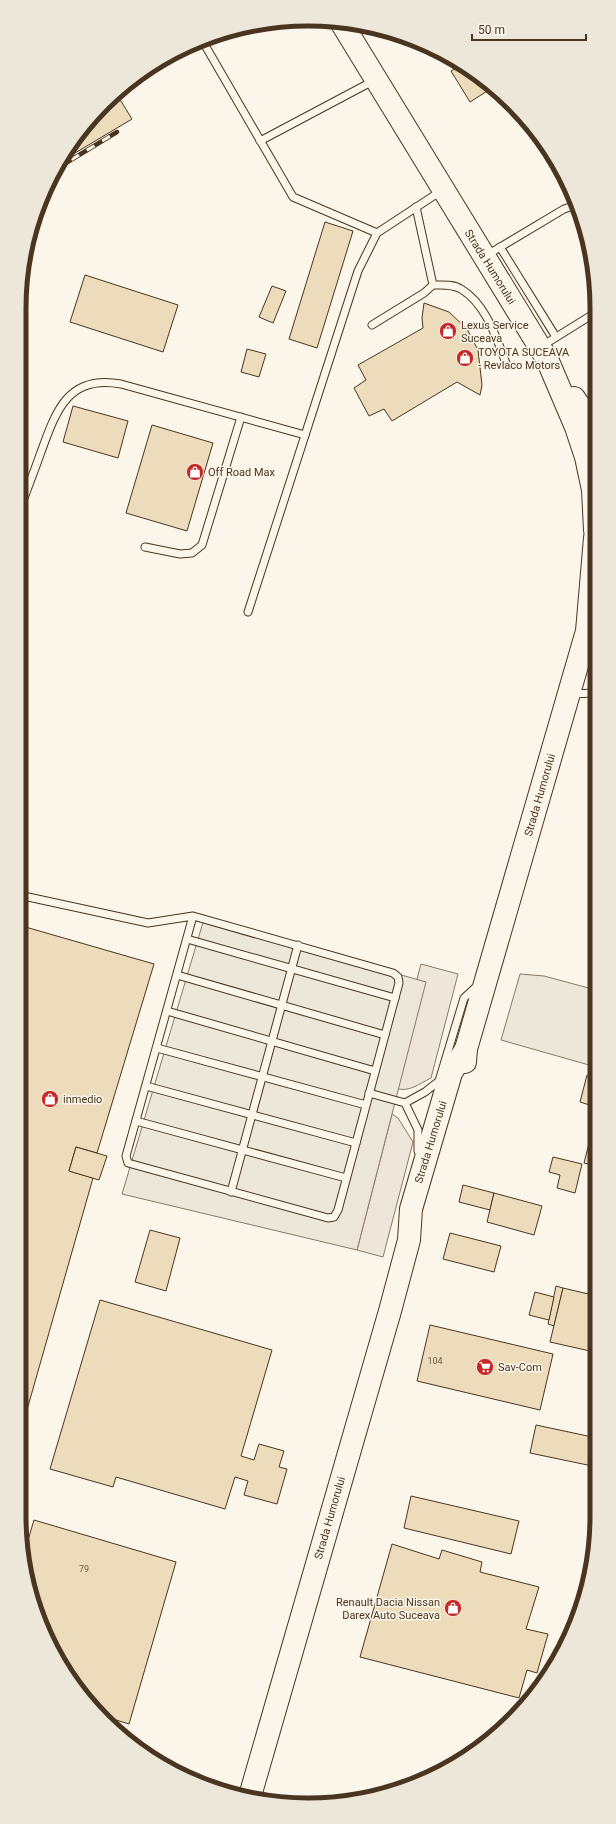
<svg xmlns="http://www.w3.org/2000/svg" width="616" height="1824" font-family="Roboto,sans-serif">
<style>
.green{fill:#ede6d9;stroke:#887966}
.parking{fill:#ede7d9;stroke:#887966}
.building{fill:#ecdcbc;stroke:#4a3520}
.lines{fill:none;stroke-linecap:round;stroke-linejoin:round}
.lane-casing{stroke:#4a3520;stroke-width:9}
.primary-casing{stroke:#4a3520;stroke-width:24}
.lane{stroke:#fbf6e9;stroke-width:7}
.primary{stroke:#fbf6e9;stroke-width:22}
.rail-casing{stroke:#4a3520;stroke-width:4.5}
.rail{stroke:#fbf6e9;stroke-width:3;stroke-dasharray:9;stroke-linecap:butt}
.labels{text-anchor:middle;dominant-baseline:central;stroke-width:3;stroke-linejoin:round;paint-order:stroke}
.number-label{font-size:9px;fill:#725f47}
.street-label{font-size:11px;fill:#4a3520;stroke:#fbf6e9}
.poi-label{font-size:11px;fill:#4a3520;stroke:#fbf6e9;text-anchor:start}
.rim{fill:none;stroke:#4a3520;stroke-width:5}
</style>
<rect width="100%" height="100%" fill="#fbf6e9"/>
<g class="green">
<path d="M421,964l37,10 -27,104c-16,8 -25,17 -42,7z"/>
<path d="M392,1114l6,4 15,24 -30,115 -26,-7z"/>
</g>
<g class="parking">
<path d="M204,919l222,63 -69,268 -235,-56z"/>
<path d="M520,974l24,2 52,14v77l-95,-27z"/>
</g>
<g class="building">
<path d="M462,65l6,3 24,20 -22,14 -19,-31z"/>
<path d="M116,93l16,26 -72,43 19,-30z"/>
<path d="M325,222l28,9 -36,117 -28,-9z"/>
<path d="M85,275l93,30 -15,47 -93,-30z"/>
<path d="M272,286l14,5 -13,32 -14,-6z"/>
<path d="M424,303l25,9 18,17 11,21 4,35 -2,10 -23,-13 -65,39 -8,-12 -15,7 -15,-28 12,-8 -8,-15 65,-37 -1,-10z"/>
<path d="M247,349l19,5 -7,23 -18,-5z"/>
<path d="M73,406l55,15 -10,37 -55,-16z"/>
<path d="M152,425l61,18 -26,88 -61,-18z"/>
<path d="M22,926l132,38 -57,189 -21,-6 -7,24 24,7 -74,260v-500z"/>
<path d="M587,1075l9,3v29l-16,-5z"/>
<path d="M590,1139l6,1v26l-12,-3z"/>
<path d="M76,1147l31,9 -8,24 -30,-9z"/>
<path d="M553,1157l29,7 -7,29 -18,-5 3,-13 -11,-3z"/>
<path d="M463,1185l31,8 -4,17 -31,-8z"/>
<path d="M494,1193l48,13 -8,29 -47,-13z"/>
<path d="M150,1230l30,8 -14,53 -31,-9z"/>
<path d="M450,1233l51,13 -7,26 -51,-13z"/>
<path d="M556,1286l7,2 -9,38 -6,-2z"/>
<path d="M563,1288l34,8v26l-7,29 -40,-9z"/>
<path d="M535,1292l19,5 -5,23 -20,-5z"/>
<path d="M100,1300l172,50 -31,106 13,4 5,-16 25,7 -5,16 8,2 -10,35 -33,-9 4,-14 -13,-4 -10,32 -109,-32 -3,10 -63,-18z"/>
<path d="M597,1322v31l-7,-2z"/>
<path d="M430,1325l123,29 -13,56 -123,-29z"/>
<path d="M536,1425l61,13v29l-67,-14z"/>
<path d="M411,1496l108,25 -8,33 -107,-26z"/>
<path d="M34,1520l142,42 -47,162 -29,-9 -9,-8 -50,-81 -16,-54 -2,-15z"/>
<path d="M392,1544l47,15 3,-9 40,12 -2,10 59,15 -13,42 22,5 -11,39 -10,-3 -8,28 -159,-41z"/>
</g>
<g class="lines">
<defs>
<g id="lane">
<path d="M202,40l91,157 84,36"/>
<path d="M260,141l115,-61"/>
<path d="M416,207l17,78"/>
<path d="M500,247l56,90"/>
<path d="M487,255l77,-46 9,-3 4,1"/>
<path d="M372,325l52,-32 9,-8c9,0 20,-1 28,4 25,15 35,48 45,74"/>
<path d="M542,346l53,-33"/>
<path d="M19,512c7,-20 15,-40 22,-60 15,-41 27,-78 80,-68l184,51"/>
<path d="M145,547l35,7 12,-1 10,-8 39,-128"/>
<path d="M248,612l110,-341 19,-38 64,-42"/>
<path d="M571,694l24,-1"/>
<path d="M19,895l129,28 45,-7 200,57 5,4 1,6 -4,15 -57,212 -4,7 -6,1 -200,-55 -2,-7 67,-240"/>
<path d="M187,939l208,59"/>
<path d="M177,975l208,60"/>
<path d="M167,1011l208,60"/>
<path d="M157,1048l209,57"/>
<path d="M146,1086l210,57"/>
<path d="M369,1093l36,10"/>
<path d="M136,1121l210,57"/>
<path d="M418,1151v-21l-13,-27 20,-11 14,-11 25,-83 14,-13"/>
<path d="M231,1192l67,-247"/>
</g>
<g id="primary">
<path d="M341,22l206,337 29,68 10,30 7,33 2,40"/>
<path d="M574,398l21,30"/>
<path d="M465,1062l1,-13 121,-418 8,-93"/>
<path d="M250,1796l140,-485 19,-71 2,-31 40,-136 15,-24"/>
</g>
</defs>
<use href="#lane" class="lane-casing"/>
<use href="#primary" class="primary-casing"/>
<use href="#lane" class="lane"/>
<use href="#primary" class="primary"/>
<defs>
<path id="rail" d="M56,169l61,-37"/>
</defs>
<use href="#rail" class="rail-casing"/>
<use href="#rail" class="rail"/>
</g>
<defs>
<symbol id="shop-disc" viewBox="-11 -11 22 22"><circle r="9.5" fill="#c62828" stroke="#fbf6e9"/><path d="M-5-2.5h2.3a2.7 3.5 0 0 1 5.4 0H5L5.5 6h-11ZM-1.5-2.5h3a1.5 2.3 0 0 0-3 0Z" fill="#fff"/></symbol>
<symbol id="supermarket-disc" viewBox="-11 -11 22 22"><circle r="9.5" fill="#c62828" stroke="#fbf6e9"/><path d="M-6-5.5h2.5l.6 2H6L4.5 2H-2.5L-4.4-4H-6ZM-1.5 3.2a1.3 1.3 0 1 0 .1 0ZM3 3.2a1.3 1.3 0 1 0 .1 0Z" fill="#fff"/></symbol>
</defs>
<g fill-rule="evenodd">
<use href="#shop-disc" x="438" y="321" width="20" height="20"/>
<use href="#shop-disc" x="455" y="348" width="20" height="20"/>
<use href="#shop-disc" x="185" y="462" width="20" height="20"/>
<use href="#shop-disc" x="40" y="1089" width="20" height="20"/>
<use href="#supermarket-disc" x="475" y="1357" width="20" height="20"/>
<use href="#shop-disc" x="443" y="1598" width="20" height="20"/>
</g>
<g class="labels">
<g class="number-label">
<text x="435" y="1361">104</text>
<text x="84" y="1569">79</text>
</g>
<g class="street-label">
<text transform="translate(490 267) rotate(58)">Strada Humorului</text>
<text transform="translate(540 795) rotate(-74)">Strada Humorului</text>
<text transform="translate(431 1142) rotate(-73)">Strada Humorului</text>
<text transform="translate(330 1518) rotate(-74)">Strada Humorului</text>
</g>
<g class="poi-label">
<text x="461" y="325">Lexus Service<tspan x="461" dy="13">Suceava</tspan></text>
<text x="478" y="352">TOYOTA SUCEAVA<tspan x="478" dy="13">- Revlaco Motors</tspan></text>
<text x="208" y="472">Off Road Max</text>
<text x="63" y="1099">inmedio</text>
<text x="498" y="1367">Sav-Com</text>
<text x="440" y="1602" text-anchor="end">Renault Dacia Nissan<tspan x="440" dy="13">Darex Auto Suceava</tspan></text>
</g>
</g>
<path d="M0 0H616V1824H0ZM308 26H308A282 282 0 0 1 590 308V1516A282 282 0 0 1 308 1798H308A282 282 0 0 1 26 1516V308A282 282 0 0 1 308 26Z" fill="#ede7d9" fill-rule="evenodd"/>
<path class="rim" d="M308 26H308A282 282 0 0 1 590 308V1516A282 282 0 0 1 308 1798H308A282 282 0 0 1 26 1516V308A282 282 0 0 1 308 26Z"/>
<path d="M472 34v6h114v-6" fill="none" stroke="#4a3520" stroke-width="2"/>
<text x="478" y="34" font-size="12" fill="#4a3520" stroke="#fbf6e9" stroke-width="3" paint-order="stroke">50 m</text>
</svg>
